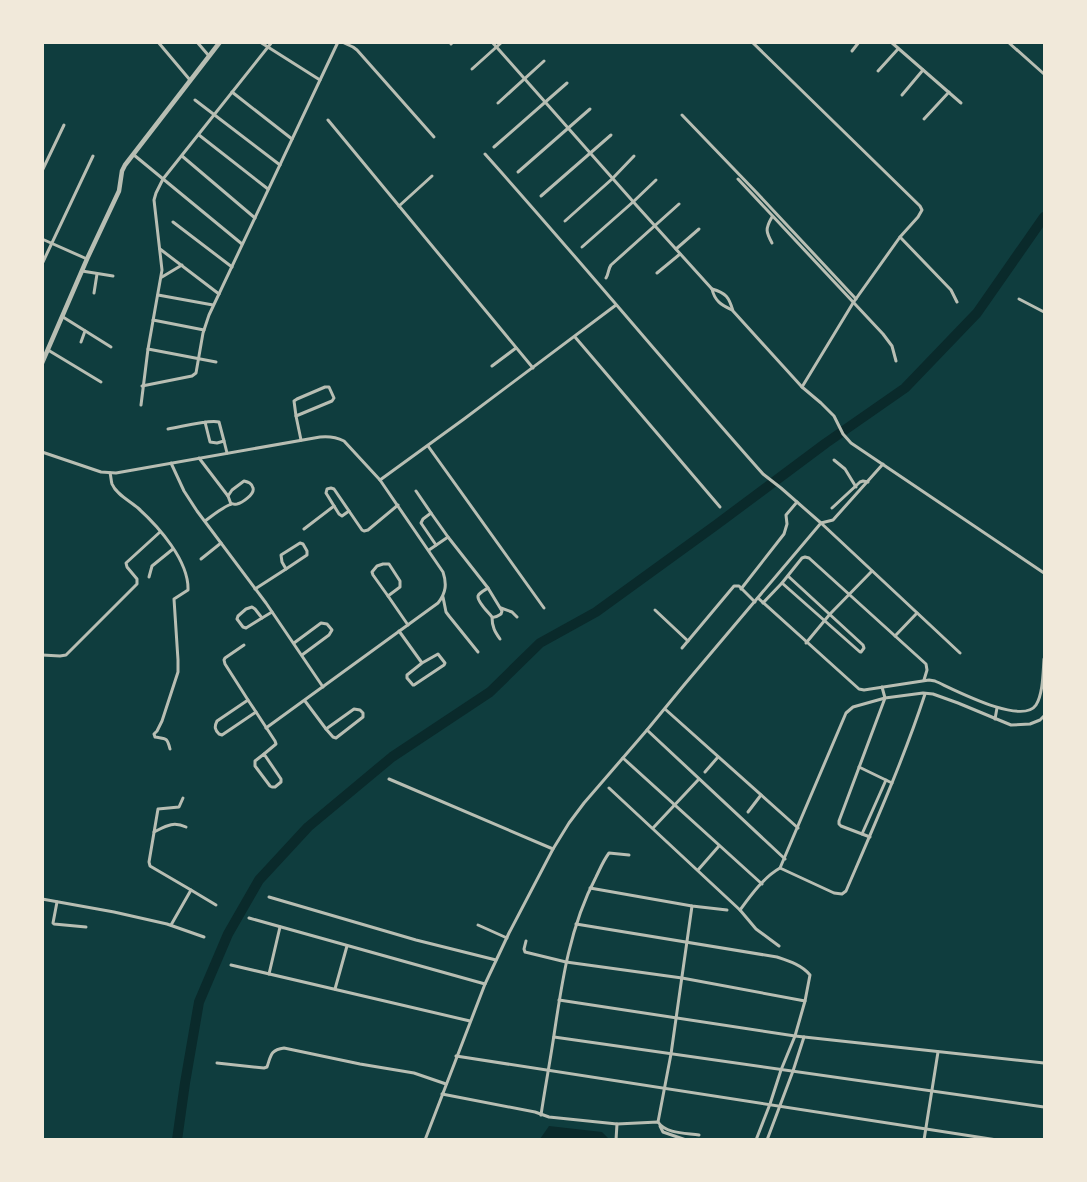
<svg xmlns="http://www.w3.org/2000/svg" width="1087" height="1182" font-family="'Golos Text',sans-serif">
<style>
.water{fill:#0a2a2b}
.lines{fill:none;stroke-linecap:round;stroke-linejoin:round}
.river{stroke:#0a2a2b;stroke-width:10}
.minor{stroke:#b8beb3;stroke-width:3}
.tertiary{stroke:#b8beb3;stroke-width:4.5}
</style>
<rect width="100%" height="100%" fill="#0f3d3e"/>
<path class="water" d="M549,1126l53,6 7,7h-69z"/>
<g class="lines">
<path class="river" d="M177,1140l8,-57 14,-81 29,-68 31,-54 49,-53 84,-70 98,-65 50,-49 56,-31 120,-87 110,-82 79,-55 72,-75 67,-96"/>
<g class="minor">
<path d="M158,42l32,38"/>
<path d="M197,42l12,14"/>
<path d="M260,42l60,38"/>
<path d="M342,42l11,5 4,3 77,87"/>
<path d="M492,42l145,164 75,83c3,13 10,16 20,21"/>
<path d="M752,42l168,164 2,4 -4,7 -18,20 -47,66 -51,84"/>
<path d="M891,42l70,61"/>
<path d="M1008,42l36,32"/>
<path d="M451,44l2,-2"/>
<path d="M852,51l7,-9"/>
<path d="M472,69l30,-27"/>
<path d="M878,71l20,-22"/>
<path d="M232,92l60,47"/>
<path d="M902,95l21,-25"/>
<path d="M195,100l85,65"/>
<path d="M498,103l46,-42"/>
<path d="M682,115l75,78 99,106"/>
<path d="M924,119l25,-27"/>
<path d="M328,120l205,248"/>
<path d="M199,135l69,54"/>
<path d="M494,147l73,-64"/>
<path d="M485,154c94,105 184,214 278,320l18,14 40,35 139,130"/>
<path d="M134,155l108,89"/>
<path d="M182,156l73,62"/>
<path d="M42,171l22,-46"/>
<path d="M518,172l72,-63"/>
<path d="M738,179l145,155 9,12 4,15"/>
<path d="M541,196l70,-61"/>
<path d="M399,206l33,-30"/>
<path d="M772,217c-7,12 -6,15 0,26"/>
<path d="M565,221l47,-42 22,-23"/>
<path d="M173,222l59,45"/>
<path d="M900,237l51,53 6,12"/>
<path d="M42,239l45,20"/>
<path d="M582,247l51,-45 23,-22"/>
<path d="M160,249l59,45"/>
<path d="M676,249l23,-20"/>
<path d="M42,264l51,-108"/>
<path d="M82,271l31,5"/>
<path d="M657,273l23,-19"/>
<path d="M162,277l20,-12"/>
<path d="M606,278c3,-5 2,-9 5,-13l68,-61"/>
<path d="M712,289c14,4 17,8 21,22l69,76 19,16 13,13 9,18 8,9 193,130"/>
<path d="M94,293l3,-19"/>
<path d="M158,295l55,10"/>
<path d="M1019,299l25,13"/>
<path d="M63,317l48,30"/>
<path d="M153,320l51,10"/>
<path d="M575,337l145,170"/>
<path d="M81,342l4,-11"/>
<path d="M148,349l68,13"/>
<path d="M48,350l53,32"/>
<path d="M492,366l24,-18"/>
<path d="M142,386l50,-10 4,-3 7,-40 6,-18 129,-273"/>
<path d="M325,387h4l5,11 -2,3 -36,15 -2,-15 3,-2z"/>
<path d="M141,405l7,-56 14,-79 -8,-70 2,-7 7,-14 109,-137"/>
<path d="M296,416l5,24"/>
<path d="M168,429c13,-2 41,-10 51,-7l5,19 -7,2 -7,-1 -5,-20"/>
<path d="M224,441l3,12"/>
<path d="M428,446l116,162"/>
<path d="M42,452l59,20 15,1 204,-36c9,-1 16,0 24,4l36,39 63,92c4,12 3,21 -5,31l-172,125"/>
<path d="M199,458l29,38"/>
<path d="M834,460l11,9 11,18"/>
<path d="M171,463l13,28 13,20 69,92 57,84"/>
<path d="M110,473c1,3 1,8 2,11 4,10 18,17 26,24 21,19 51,53 50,82l-14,9 4,61v12l-16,49 -5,10 -3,3 1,3c11,2 12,0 15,12"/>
<path d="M380,480l84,-61 152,-114"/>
<path d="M331,488l3,1 15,22 -7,5 -3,-2 -13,-21 1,-4z"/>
<path d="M416,491l15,22"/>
<path d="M832,508l28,-26 3,-1 5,1"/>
<path d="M349,511l13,19 2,1 4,-1 30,-25"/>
<path d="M205,521c7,-5 15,-12 24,-16 6,-3 1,0 8,-1 5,-1 18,-10 16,-16 -1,-5 -5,-6 -9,-7l-12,9 -4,6 3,8"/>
<path d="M304,529l30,-23"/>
<path d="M300,543l3,1 4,7v4l-21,14 -4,-7 -1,-7z"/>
<path d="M436,545l-15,-22 2,-4 8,-6 17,24 40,51"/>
<path d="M429,550l19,-13"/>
<path d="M201,559l20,-16"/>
<path d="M383,564h6l11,17v6l-12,9 -15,-21 -1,-3 5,-6z"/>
<path d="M149,577l3,-11 21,-17"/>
<path d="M782,583l78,69h1l3,-4 -1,-3 -75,-69"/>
<path d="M255,589l31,-20"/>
<path d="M741,589l43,-55 3,-10 -1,-9 11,-13"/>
<path d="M388,596l20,29"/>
<path d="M443,597l3,15 3,4 29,36"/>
<path d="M758,598l101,91 5,1 65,-10 6,1c18,8 87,45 101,24 7,-11 7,-32 8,-46"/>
<path d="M763,603l19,-20 20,-25 3,-1 4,1 117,106 1,6 -3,10"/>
<path d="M252,607l3,2 7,9 -16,10 -3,-1 -6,-8 1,-3 8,-7z"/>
<path d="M501,608l11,4 5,5"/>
<path d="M655,610l33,31"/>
<path d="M492,617c4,1 6,-1 9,-3l1,-3 -14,-23c-3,2 -9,5 -10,8 -1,6 11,17 14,21 0,10 3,15 8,22"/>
<path d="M262,618l10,-6"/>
<path d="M399,631l23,32 -15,12v3l6,7h1l30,-20 1,-2 -7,-9 -16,9"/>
<path d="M895,636l22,-23"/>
<path d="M294,643l27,-20 6,1 5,6 -3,5 -27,20"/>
<path d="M806,643l24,-29 42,-43"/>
<path d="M244,645l-19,13 -1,2 1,4 23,36"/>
<path d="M682,648l52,-62h5l16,16"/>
<path d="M42,655l18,1 6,-1 71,-71v-5l-10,-12 -1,-4 34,-31"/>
<path d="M248,700l8,12 -34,23 -3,-1c-4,-4 -5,-7 -2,-13z"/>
<path d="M305,701l21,28"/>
<path d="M354,709l6,1 3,3v4l-27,21 -3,-1 -7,-8z"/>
<path d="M665,709l133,119"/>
<path d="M256,712l19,29 1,3 -12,10"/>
<path d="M995,719l2,-11"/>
<path d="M647,730l138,129"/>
<path d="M264,754l17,25v3l-6,5h-3l-2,-1 -15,-20v-5z"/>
<path d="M623,758l139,126"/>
<path d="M859,767l33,16"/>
<path d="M705,772l13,-15"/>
<path d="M389,779l164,70"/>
<path d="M609,788l131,122 16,19 23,17"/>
<path d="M748,812l13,-17"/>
<path d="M653,828l46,-49"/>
<path d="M154,832c12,-6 19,-11 32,-5"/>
<path d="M862,834l24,-54"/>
<path d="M870,837l-29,-11 -2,-2v-3l46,-123 -3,-11"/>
<path d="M780,868l54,25 8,1 4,-3c28,-65 57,-130 79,-197"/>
<path d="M698,870l21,-24"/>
<path d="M590,888l102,18 35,4"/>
<path d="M191,890l25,15"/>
<path d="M269,897l147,43 80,20"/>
<path d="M42,899l72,13 53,12 37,13"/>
<path d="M57,902l-4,21 1,1 32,3"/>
<path d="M740,910c11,-15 24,-33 40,-42l66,-155 7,-6 32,-9 38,-5 10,1 25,9 53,22 19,-1 10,-4 4,-4"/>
<path d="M249,918l236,66"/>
<path d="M576,924l201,33c12,4 25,8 33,18l-5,26 -10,35 -14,34 -11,34 -14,36"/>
<path d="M171,925l20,-35 -41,-24 -1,-4 9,-53 21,-2 4,-9"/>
<path d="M478,925l29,13"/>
<path d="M526,941l-2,8 1,3 41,10 116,16 123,23"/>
<path d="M231,965l239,56"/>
<path d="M269,974l11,-47"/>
<path d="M335,989l12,-43"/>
<path d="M559,1000l236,36 249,27"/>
<path d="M554,1037l490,70"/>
<path d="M456,1056l541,84"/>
<path d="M217,1063l47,5 3,-1c4,-11 3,-17 17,-19l76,16 54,9 32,11"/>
<path d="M442,1094l93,18 14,5 68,7 41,-2c8,12 28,11 41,13"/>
<path d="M541,1115c4,-27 9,-53 13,-80 8,-54 16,-109 42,-158 4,-8 7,-16 13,-24l20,2"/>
<path d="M658,1122l13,-68 21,-148"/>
<path d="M660,1126l3,6 23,8"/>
<path d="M425,1140l60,-156 24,-51 44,-84 16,-26 15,-20 63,-73 37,-45 137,-162 12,-3 50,-56"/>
<path d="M616,1140l1,-16"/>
<path d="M767,1140l26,-69 11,-34"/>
<path d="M924,1140l14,-88"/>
</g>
<path class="tertiary" d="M42,363l45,-104 32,-68 3,-20 3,-6 95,-123"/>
</g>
<rect width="1087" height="1182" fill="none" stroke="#f1e9da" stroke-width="88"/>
</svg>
